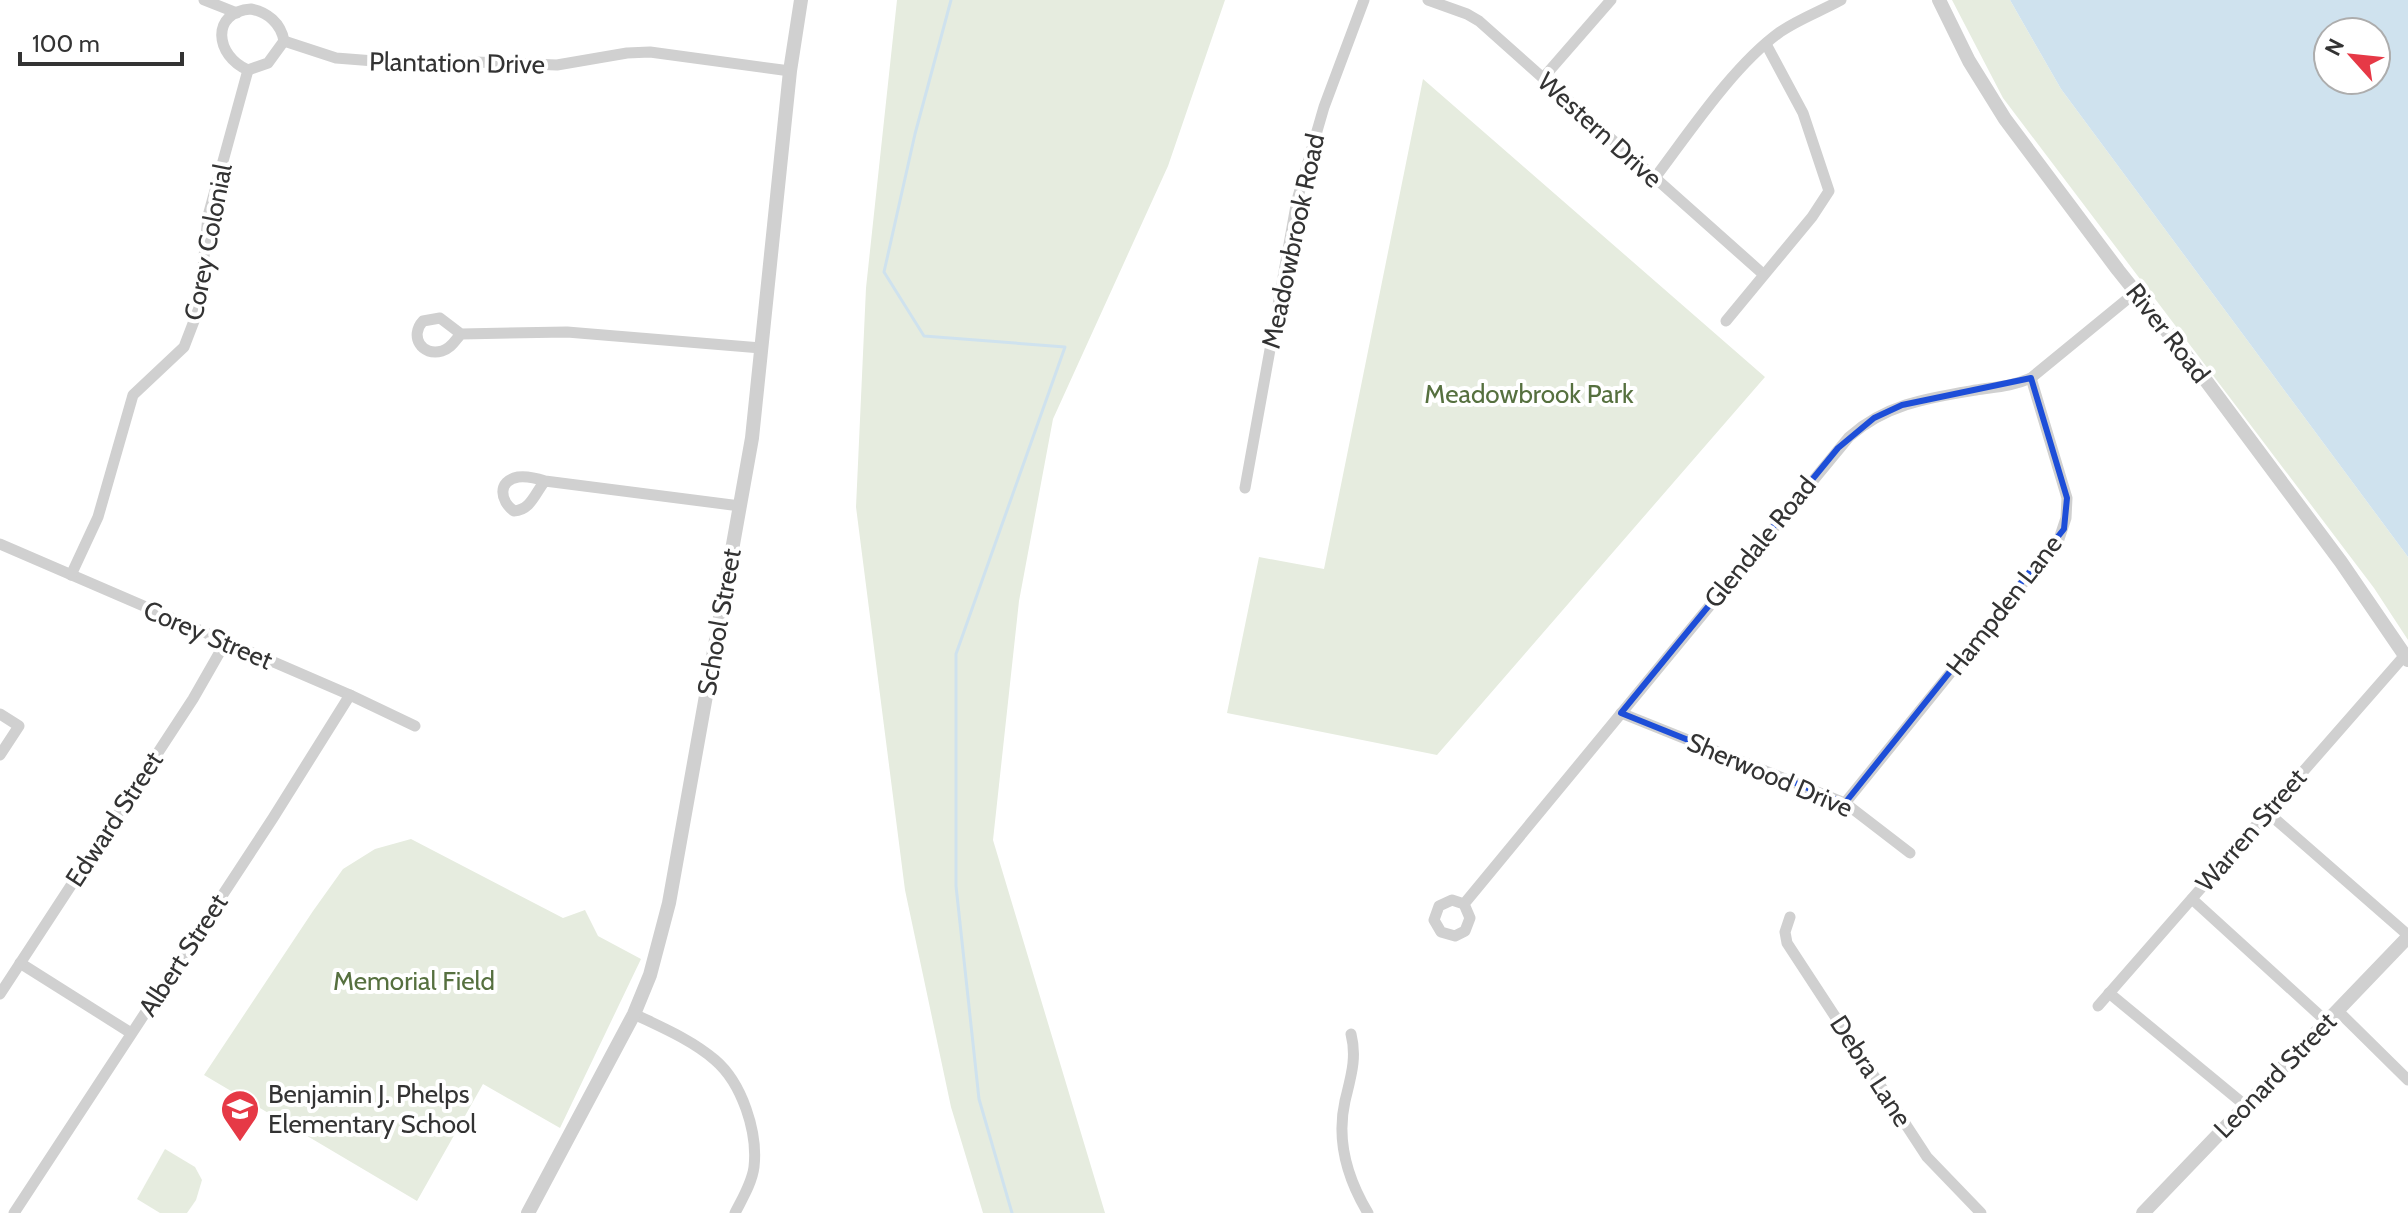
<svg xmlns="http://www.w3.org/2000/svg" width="2408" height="1213" font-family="Cabin,sans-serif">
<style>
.green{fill:#e6ecdf}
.water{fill:#cfe2ee;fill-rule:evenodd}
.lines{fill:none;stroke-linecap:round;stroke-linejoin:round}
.stream{stroke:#cfe2ee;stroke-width:3}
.minor{stroke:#d0d0d0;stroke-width:11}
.tertiary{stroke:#d0d0d0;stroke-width:14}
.marked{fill:none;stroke:#1d4ed8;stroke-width:6;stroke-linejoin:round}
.labels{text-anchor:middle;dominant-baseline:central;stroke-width:8;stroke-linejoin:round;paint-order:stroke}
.street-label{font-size:26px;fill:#333;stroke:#fff}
.park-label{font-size:26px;fill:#56703f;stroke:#fff}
.poi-label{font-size:26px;fill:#333;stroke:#fff;text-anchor:start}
</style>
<rect width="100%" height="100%" fill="#fff"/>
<g class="green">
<path d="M897,0h328l-57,166 -115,253 -34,182 -26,239 112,373h-122l-32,-106 -46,-217 -49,-383 10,-219z"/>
<path d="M1952,0h58l51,89 347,468v83l-34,-52 -371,-490z"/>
<path d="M1423,79l342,298 -328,378 -210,-42 32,-156 65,12z"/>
<path d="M411,839l152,79 22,-8 13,26 43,23 -81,169 -77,-44 -66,117 -213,-126 109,-164 30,-42 32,-20z"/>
<path d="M165,1149l30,18 7,13 -6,20 -9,13h-27l-23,-14z"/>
</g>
<path class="water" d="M2010,0h398v557l-347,-468zM2328,32h48v48h-48z"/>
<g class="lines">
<path class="stream" d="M951,0l-36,134 -31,138 40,64 141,11 -109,307v232l23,213 33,114"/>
<g class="minor">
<path d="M204,0l33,13"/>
<path d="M1428,0l39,14 12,7 284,253"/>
<path d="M251,9c16,3 30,14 33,32l-16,22 -20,7c-33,-14 -38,-58 3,-61z"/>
<path d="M284,41l52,17 77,6 62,-2 82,3 70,-12 23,-1 140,19"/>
<path d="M1543,78l68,-78"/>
<path d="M1654,179c35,-46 79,-113 126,-147 19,-13 41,-21 61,-32"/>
<path d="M1726,321l86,-104 17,-26 -26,-78 -37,-69"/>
<path d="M461,334c-6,6 -9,14 -19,17 -20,6 -33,-15 -19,-30l17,-3 21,16 106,-2 194,16"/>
<path d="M545,481c-9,-3 -18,-5 -27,-4 -21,4 -18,24 -4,34 17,-1 21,-18 31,-30l195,25"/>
<path d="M1245,488l52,-288 27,-93 40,-107"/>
<path d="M0,544l350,151 65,31"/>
<path d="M71,575l27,-58 35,-122 51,-48 15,-39 9,-92 40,-146"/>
<path d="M1621,713l224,90 65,50"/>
<path d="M0,714l19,12 -19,29"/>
<path d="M1845,803l214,-264 7,-21 1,-20 -36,-120"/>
<path d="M2267,812l141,123"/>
<path d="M2192,899l135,123"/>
<path d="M1464,904l6,14 -5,13 -10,5 -14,-4 -7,-12 5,-14 13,-6 12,4 385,-467c37,-33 79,-39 127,-47 19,-3 37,-4 55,-12l105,-86"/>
<path d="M1790,917l-5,15 2,11 140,214 54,56"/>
<path d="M20,963l111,70"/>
<path d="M2109,993l137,113"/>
<path d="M0,994l193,-295 32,-56"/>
<path d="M2098,1006l307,-351"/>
<path d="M2338,1011l70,69"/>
<path d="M634,1014c27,13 58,26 81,46 27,23 43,72 39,107 -2,16 -12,32 -19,46"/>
<path d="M1351,1034c6,24 0,42 -6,67 -9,40 2,77 23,112"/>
<path d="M14,1213l259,-395 77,-123"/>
</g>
<g class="tertiary">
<path d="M1939,0l30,61 36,58 113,151 83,104 140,188 67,98"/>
<path d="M528,1213l106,-199 16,-39 19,-72 83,-465 38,-367 11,-71"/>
<path d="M2143,1213l265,-276"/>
</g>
</g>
<path class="marked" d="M2031,378l36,120 -3,31 -219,274 -224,-90 217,-265 36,-30 28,-13z"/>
<defs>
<symbol id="school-pin" viewBox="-11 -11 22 30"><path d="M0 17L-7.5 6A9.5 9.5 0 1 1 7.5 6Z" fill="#e63946" stroke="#fff"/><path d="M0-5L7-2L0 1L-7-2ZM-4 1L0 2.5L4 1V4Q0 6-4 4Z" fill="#fff"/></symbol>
</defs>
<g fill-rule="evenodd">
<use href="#school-pin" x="218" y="1087" width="44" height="60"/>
</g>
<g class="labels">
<g class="street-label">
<text transform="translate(457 63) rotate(1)">Plantation Drive</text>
<text transform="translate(1600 130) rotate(42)">Western Drive</text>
<text transform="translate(1293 241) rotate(-78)">Meadowbrook Road</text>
<text transform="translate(208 242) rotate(-79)">Corey Colonial</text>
<text transform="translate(2168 333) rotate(52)">River Road</text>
<text transform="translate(1760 542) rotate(-51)">Glendale Road</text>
<text transform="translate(2004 605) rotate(-52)">Hampden Lane</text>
<text transform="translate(719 622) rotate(-80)">School Street</text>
<text transform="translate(208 635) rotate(23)">Corey Street</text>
<text transform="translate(1770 775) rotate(23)">Sherwood Drive</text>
<text transform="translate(114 819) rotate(-57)">Edward Street</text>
<text transform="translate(2251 830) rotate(-49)">Warren Street</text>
<text transform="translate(183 955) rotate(-57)">Albert Street</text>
<text transform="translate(1871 1071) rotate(57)">Debra Lane</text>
<text transform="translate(2275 1075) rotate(-46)">Leonard Street</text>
</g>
<g class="park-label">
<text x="1529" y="394">Meadowbrook Park</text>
<text x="414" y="981">Memorial Field</text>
</g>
<g class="poi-label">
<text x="268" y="1094">Benjamin J. Phelps<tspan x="268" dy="30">Elementary School</tspan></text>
</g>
</g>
<g transform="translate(2352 56) rotate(297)"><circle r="38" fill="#ffffff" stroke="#adadad" stroke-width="2"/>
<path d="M0-6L14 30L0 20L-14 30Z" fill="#e63946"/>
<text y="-12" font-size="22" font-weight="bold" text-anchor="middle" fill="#333333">N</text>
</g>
<path d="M20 52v12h162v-12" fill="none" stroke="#333333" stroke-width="4"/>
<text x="32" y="52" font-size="24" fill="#333333" stroke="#ffffff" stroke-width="6" paint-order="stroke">100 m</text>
</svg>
